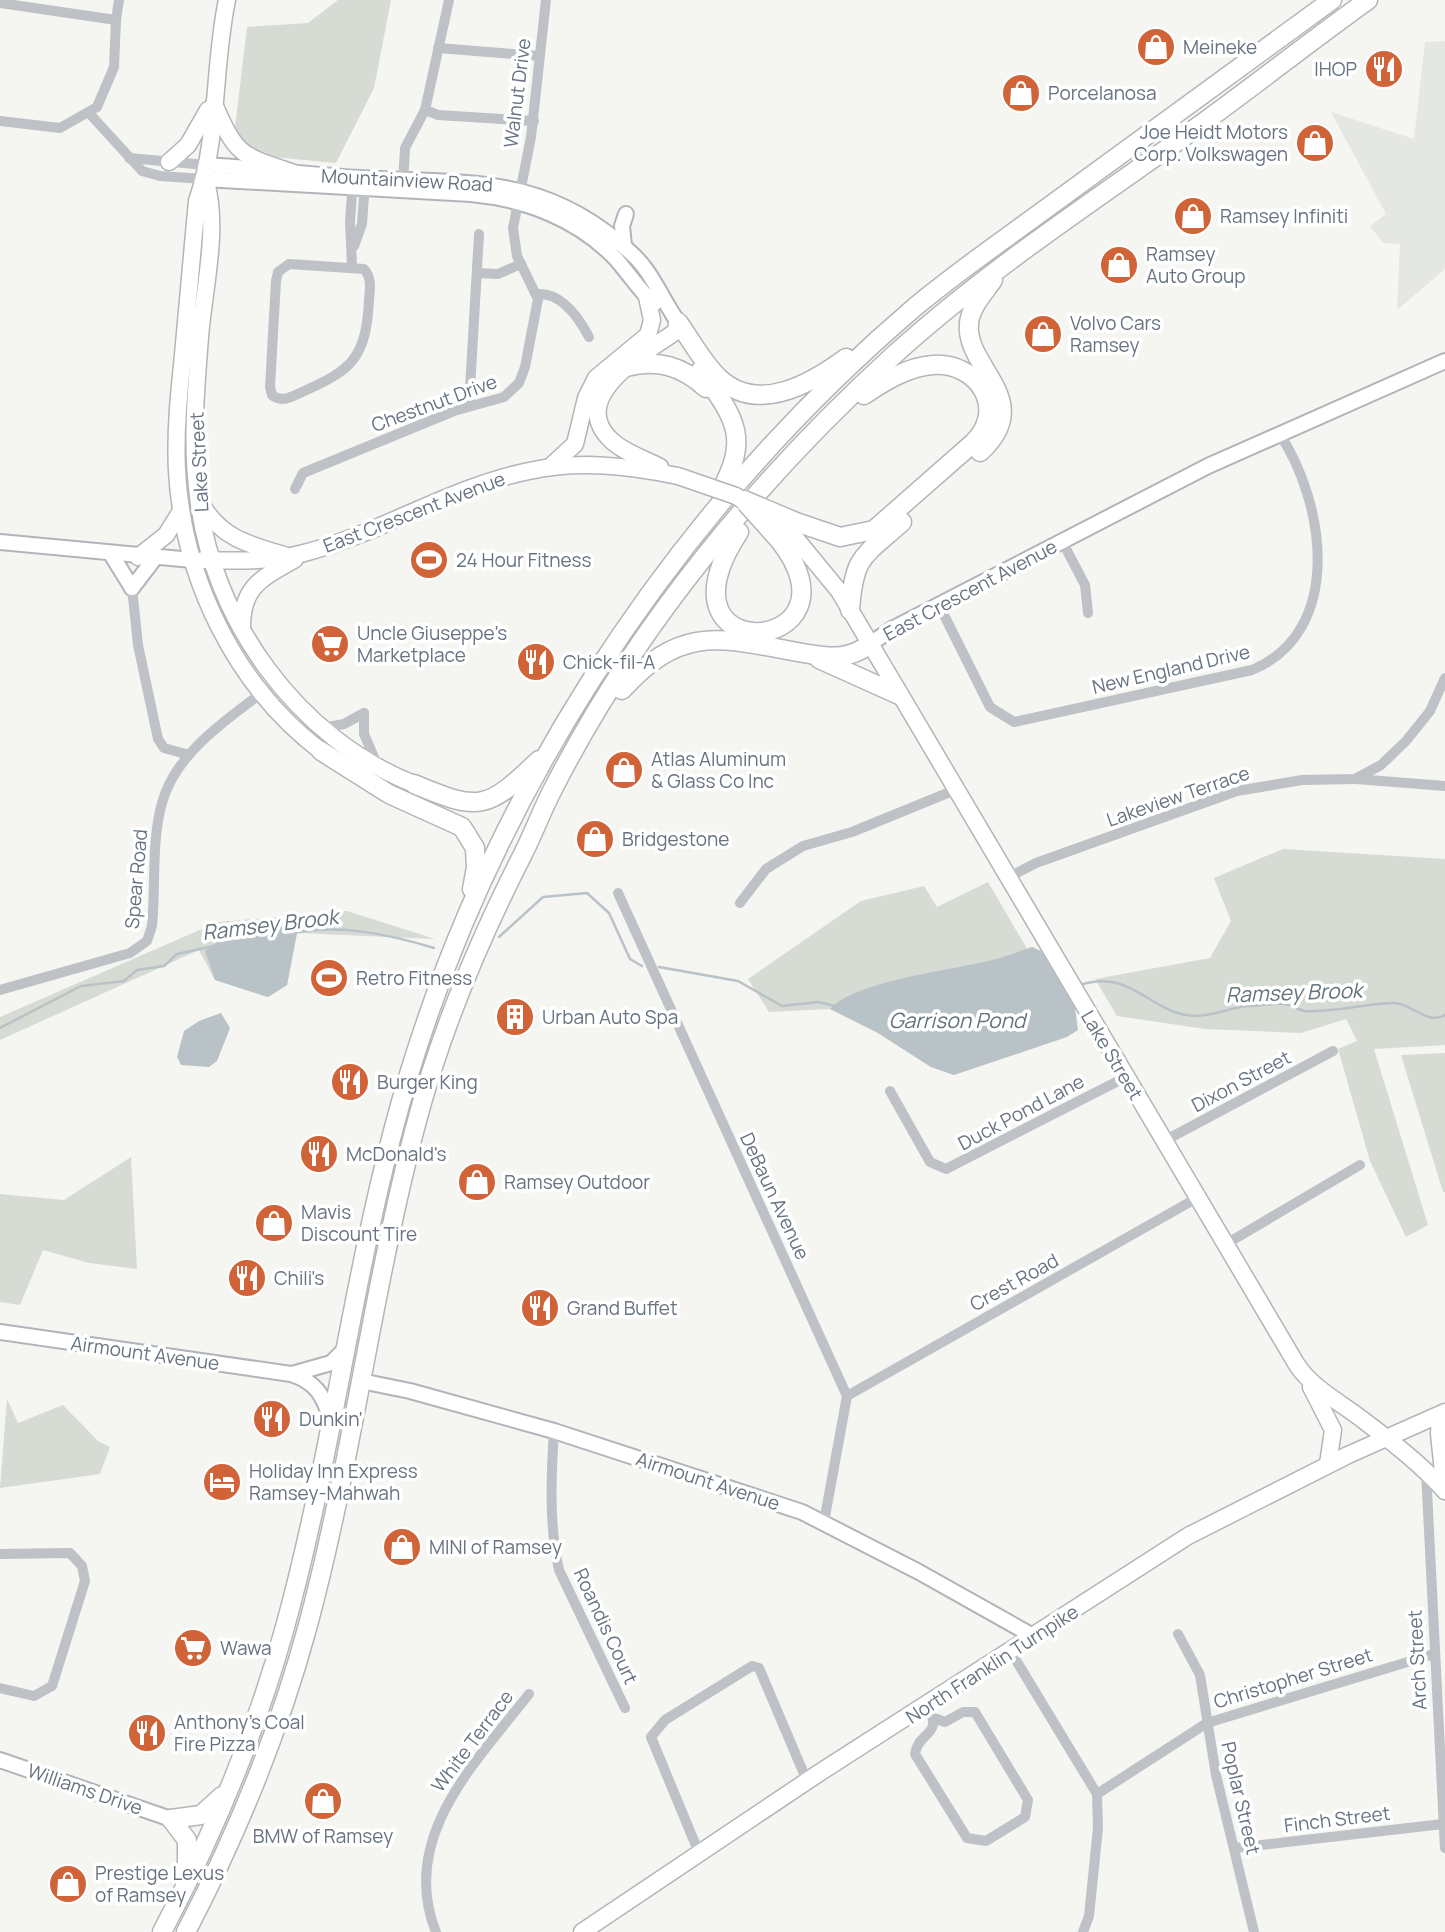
<svg xmlns="http://www.w3.org/2000/svg" width="1445" height="1932" font-family="Manrope,sans-serif">
<style>
.built{fill:#e5e7e5}
.green{fill:#d6dbd4}
.water{fill:#b9c2c7}
.lines{fill:none;stroke-linecap:round;stroke-linejoin:round}
.stream{stroke:#b9c2c7;stroke-width:2.5}
.secondary-casing{stroke:#b1b5b9;stroke-width:18}
.primary-casing{stroke:#b2b5b9;stroke-width:19}
.highway-casing{stroke:#b3b6b9;stroke-width:21}
.street{stroke:#bec1c5;stroke-width:10}
.secondary{stroke:#fff;stroke-width:14}
.primary{stroke:#fff;stroke-width:16}
.highway{stroke:#fff;stroke-width:18}
.primary-bridge-casing{stroke:#b2b5b9;stroke-width:19;stroke-linecap:butt}
.highway-bridge-casing{stroke:#b3b6b9;stroke-width:21;stroke-linecap:butt}
.primary-bridge{stroke:#fff;stroke-width:16}
.highway-bridge{stroke:#fff;stroke-width:18}
.labels{text-anchor:middle;dominant-baseline:central;stroke-width:7;stroke-linejoin:round;paint-order:stroke}
.poi-label{font-size:19px;fill:#677380;stroke:#fff;text-anchor:start}
.street-label{font-size:19px;fill:#677380;stroke:#fff}
.water-label{font-size:21px;font-style:italic;fill:#63747c;stroke:#fff}
</style>
<rect width="100%" height="100%" fill="#f5f5f2"/>
<path class="built" d="M1445,41v228l-48,41 3,-66 -17,-1 -13,-17 16,-12 -55,-102 83,27 11,-97z"/>
<g class="green">
<path d="M338,0h53l-17,88 -38,75 -74,-7 -28,-20 13,-109 61,-4z"/>
<path d="M1283,849l162,10v186l-71,4 54,176 -22,12 -36,-76 -32,-112 19,-8 -11,-22 -45,14 -96,-4 -88,-13 -22,-37 115,-21 21,-37 -17,-43z"/>
<path d="M988,882l80,137 -114,56 -23,-8 -53,-34 -48,-24 -61,3 -21,-33 113,-78 63,-15 13,21z"/>
<path d="M347,911l88,28 -138,-6 -10,52 -19,12 -53,-17 -16,-30 -199,90v-23l218,-95z"/>
<path d="M1445,1053v139h-2l-42,-137z"/>
<path d="M131,1157l6,112 -48,-6 -46,-13 -23,55 -20,-3v-108l64,6z"/>
<path d="M7,1399l11,24 45,-18 35,36 12,6 -10,27 -100,14z"/>
</g>
<g class="water">
<path d="M282,926l15,7 -10,52 -19,12 -53,-17 -10,-29c24,-20 47,-24 77,-25z"/>
<path d="M1032,947l9,4 34,57 3,22 -11,7 -113,38 -23,-8 -53,-34 -48,-24c26,-29 126,-39 166,-50 12,-3 24,-8 36,-12z"/>
<path d="M221,1013l9,15 -13,33 -8,6 -28,-2 -4,-8 7,-26 15,-10z"/>
</g>
<g class="lines">
<g class="stream">
<path d="M293,933c48,-9 95,1 141,15"/>
<path d="M499,937l44,-40 44,-4 22,20 21,46 12,7"/>
<path d="M659,967l79,14 44,25 36,-4 17,4"/>
<path d="M1080,985c53,-17 69,29 115,31 18,0 34,-8 52,-10 12,0 26,-3 38,-2 7,1 13,6 20,7 24,2 61,-7 85,-8 21,-2 36,23 55,12"/>
<path d="M0,1028l81,-42 43,-5 13,-11 27,-4 13,-12 37,-8"/>
</g>
<defs>
<g id="secondary">
<path d="M206,165c52,3 103,10 154,13 107,6 184,-5 270,74 22,19 31,46 48,70"/>
<path d="M205,179l266,15c54,5 107,25 145,65 13,15 24,32 38,45"/>
<path d="M624,246l-2,-20 4,-12"/>
<path d="M0,542l192,18"/>
<path d="M111,554l21,34"/>
<path d="M132,588l23,-30"/>
<path d="M870,644l22,-15 316,-163 237,-105"/>
<path d="M0,1332l291,42c25,8 32,21 40,45"/>
<path d="M292,1374l39,-11 15,-15"/>
<path d="M361,1381l49,10 144,40 248,81 117,60 114,64"/>
<path d="M0,1760l171,59"/>
</g>
<g id="primary">
<path d="M227,0c-14,66 -8,138 -30,201 -5,51 -9,102 -14,154 -4,38 -8,77 -6,116 6,107 58,215 144,280"/>
<path d="M214,104c23,53 27,51 80,69"/>
<path d="M169,162l19,-17 20,-35"/>
<path d="M205,179c15,48 -1,107 -5,158 -4,52 -9,107 -2,159 14,123 99,242 216,288"/>
<path d="M550,467l25,-23 11,-46 10,-20 52,-43 4,-15 -5,-23"/>
<path d="M660,467c-15,-8 -35,-14 -48,-26 -47,-43 33,-88 63,-109l3,-10"/>
<path d="M202,505c19,33 48,40 82,50"/>
<path d="M788,529l51,62 458,774c16,24 43,37 66,55 29,22 58,44 82,71"/>
<path d="M138,557l28,-22 15,-24"/>
<path d="M203,560c34,1 68,2 101,-7 78,-20 146,-66 225,-82 50,-11 100,-5 149,5"/>
<path d="M242,627c0,-42 21,-49 53,-68"/>
<path d="M1311,1387l22,43 -5,34"/>
<path d="M1440,1415l-1,19 6,57"/>
<path d="M582,1932l237,-159 369,-237 160,-81 97,-43"/>
</g>
<g id="highway">
<path d="M678,322c13,18 25,41 41,56 39,37 93,5 127,-20"/>
<path d="M626,367c32,-8 56,-1 80,21"/>
<path d="M701,370c33,48 50,66 19,122"/>
<path d="M980,452c57,-52 -16,-84 -11,-129 2,-17 15,-30 24,-43"/>
<path d="M796,522l44,15 34,-7 99,-87c35,-34 5,-81 -40,-78 -26,2 -48,16 -69,30"/>
<path d="M739,532c-93,140 130,124 41,9"/>
<path d="M850,610c4,-55 13,-53 52,-88"/>
<path d="M819,659l80,36"/>
<path d="M622,690c63,-70 104,-50 187,-36 24,4 41,5 61,-10"/>
<path d="M321,751l68,43 73,33 13,21 1,20 -4,21"/>
<path d="M414,784c66,28 73,26 125,-24"/>
<path d="M171,1819l16,21v32"/>
<path d="M171,1819l30,-4 21,-19"/>
<path d="M162,1932c51,-97 94,-200 123,-305 45,-163 65,-332 108,-496 83,-317 272,-611 522,-824 42,-35 87,-66 132,-99 95,-69 190,-139 285,-208"/>
<path d="M186,1932c51,-98 93,-200 122,-307 44,-164 64,-333 107,-497 25,-96 63,-186 108,-274 11,-22 19,-44 30,-65 83,-163 207,-312 342,-435 82,-74 173,-136 263,-199 72,-50 139,-104 210,-155"/>
</g>
</defs>
<use href="#secondary" class="secondary-casing"/>
<use href="#primary" class="primary-casing"/>
<use href="#highway" class="highway-casing"/>
<g class="street">
<path d="M0,3l116,17 -2,47 -17,40 -37,21 -60,-7"/>
<path d="M116,20l3,-20"/>
<path d="M438,48l101,8"/>
<path d="M425,110l13,5 96,6"/>
<path d="M89,113l53,58 18,5 45,3"/>
<path d="M129,158l77,7"/>
<path d="M403,184l2,-36 20,-38 24,-110"/>
<path d="M354,246l8,-22 3,-42"/>
<path d="M289,264l75,5c8,9 6,19 5,31 -3,57 -16,70 -67,92 -10,5 -21,11 -30,3l-2,-8 6,-106 2,-9z"/>
<path d="M352,266l-2,-45 3,-40"/>
<path d="M477,273l21,1 23,-10"/>
<path d="M537,294c25,-2 42,24 52,43"/>
<path d="M469,406l10,-172"/>
<path d="M295,489l8,-16 151,-62 50,-14 15,-14 6,-16 13,-68 -21,-43 -4,-28 18,-91 15,-137"/>
<path d="M1062,541l23,44 3,28"/>
<path d="M132,588l6,57 20,94 6,9 25,7"/>
<path d="M939,605l51,102 24,15 238,-52c93,-39 73,-168 27,-237"/>
<path d="M364,713v21l12,28"/>
<path d="M322,728l22,-4 20,-11"/>
<path d="M1356,779l89,7"/>
<path d="M1007,878l29,-15 201,-72 65,-11 53,-1 26,-14 25,-24 24,-30 15,-33"/>
<path d="M618,893l229,503 -23,126"/>
<path d="M740,903l26,-34 37,-23 49,-14 103,-42"/>
<path d="M0,990l130,-37 17,-12 5,-15c4,-40 -1,-84 10,-123 15,-55 73,-88 115,-122"/>
<path d="M890,1091l40,71 16,7 180,-92"/>
<path d="M1164,1141l169,-90"/>
<path d="M1226,1244l134,-79"/>
<path d="M847,1396l350,-198"/>
<path d="M554,1431c-3,45 -5,95 5,139l66,138"/>
<path d="M1426,1471l19,377"/>
<path d="M0,1554l70,-1 12,13 3,15 -33,105 -18,10 -34,-8"/>
<path d="M1178,1634l22,41 16,100 38,157"/>
<path d="M1011,1652l86,142 1,34 -9,88 -6,16"/>
<path d="M927,1706c18,30 -9,25 -12,48l52,84 19,3 39,-24 3,-17 -53,-88h-12l-18,10 -11,-4"/>
<path d="M1097,1794l110,-71 227,-69"/>
<path d="M1235,1848l208,-24"/>
<path d="M699,1853l-48,-116 14,-17 87,-54 7,2 48,113"/>
<path d="M436,1932c-38,-94 40,-170 93,-238"/>
</g>
<use href="#secondary" class="secondary"/>
<use href="#primary" class="primary"/>
<use href="#highway" class="highway"/>
<defs>
<path id="primary-bridge" d="M678,476l58,20 52,33"/>
<g id="highway-bridge">
<path d="M744,500l52,22"/>
<path d="M746,503l34,38"/>
</g>
</defs>
<use href="#primary-bridge" class="primary-bridge-casing"/>
<use href="#highway-bridge" class="highway-bridge-casing"/>
<use href="#primary-bridge" class="primary-bridge"/>
<use href="#highway-bridge" class="highway-bridge"/>
</g>
<defs>
<symbol id="shop-disc" viewBox="-11 -11 22 22"><circle r="9.5" fill="#d06337" stroke="#fff"/><path d="M-5-2.5h2.3a2.7 3.5 0 0 1 5.4 0H5L5.5 6h-11ZM-1.5-2.5h3a1.5 2.3 0 0 0-3 0Z" fill="#fff"/></symbol>
<symbol id="restaurant-disc" viewBox="-11 -11 22 22"><circle r="9.5" fill="#d06337" stroke="#fff"/><path d="M-5-6h1v4h1v-4h1v4h1v-4h1v5L-1.5 .5V6h-2V.5L-5-1ZM5-6V6H3V1.5H1.5Q1.5-4 5-6Z" fill="#fff"/></symbol>
<symbol id="stadium-disc" viewBox="-11 -11 22 22"><circle r="9.5" fill="#d06337" stroke="#fff"/><path d="M0-5a6.5 5 0 1 0 0 10a6.5 5 0 1 0 0-10ZM-3.5-1.8h7v3.6h-7Z" fill="#fff"/></symbol>
<symbol id="supermarket-disc" viewBox="-11 -11 22 22"><circle r="9.5" fill="#d06337" stroke="#fff"/><path d="M-6-5.5h2.5l.6 2H6L4.5 2H-2.5L-4.4-4H-6ZM-1.5 3.2a1.3 1.3 0 1 0 .1 0ZM3 3.2a1.3 1.3 0 1 0 .1 0Z" fill="#fff"/></symbol>
<symbol id="building-disc" viewBox="-11 -11 22 22"><circle r="9.5" fill="#d06337" stroke="#fff"/><path d="M-4-6H4V6H1V3H-1V6H-4ZM-2.5-4.3h1.7v1.8h-1.7ZM.8-4.3h1.7v1.8H.8ZM-2.5-1h1.7V.8h-1.7ZM.8-1h1.7V.8H.8Z" fill="#fff"/></symbol>
<symbol id="hotel-disc" viewBox="-11 -11 22 22"><circle r="9.5" fill="#d06337" stroke="#fff"/><path d="M-6-4.5h1.5V1H6V5H4.5V3h-9V5H-6ZM-4 0a1.8 1.8 0 1 1 3.6 0ZM.5 0V-2.5h3Q6-2.5 6 0Z" fill="#fff"/></symbol>
</defs>
<g fill-rule="evenodd">
<use href="#shop-disc" x="1134" y="25" width="44" height="44"/>
<use href="#restaurant-disc" x="1362" y="47" width="44" height="44"/>
<use href="#shop-disc" x="999" y="71" width="44" height="44"/>
<use href="#shop-disc" x="1293" y="121" width="44" height="44"/>
<use href="#shop-disc" x="1171" y="194" width="44" height="44"/>
<use href="#shop-disc" x="1097" y="243" width="44" height="44"/>
<use href="#shop-disc" x="1021" y="312" width="44" height="44"/>
<use href="#stadium-disc" x="407" y="538" width="44" height="44"/>
<use href="#supermarket-disc" x="308" y="622" width="44" height="44"/>
<use href="#restaurant-disc" x="514" y="640" width="44" height="44"/>
<use href="#shop-disc" x="602" y="748" width="44" height="44"/>
<use href="#shop-disc" x="573" y="817" width="44" height="44"/>
<use href="#stadium-disc" x="307" y="956" width="44" height="44"/>
<use href="#building-disc" x="493" y="995" width="44" height="44"/>
<use href="#restaurant-disc" x="328" y="1060" width="44" height="44"/>
<use href="#restaurant-disc" x="297" y="1132" width="44" height="44"/>
<use href="#shop-disc" x="455" y="1160" width="44" height="44"/>
<use href="#shop-disc" x="252" y="1201" width="44" height="44"/>
<use href="#restaurant-disc" x="225" y="1256" width="44" height="44"/>
<use href="#restaurant-disc" x="518" y="1286" width="44" height="44"/>
<use href="#restaurant-disc" x="250" y="1397" width="44" height="44"/>
<use href="#hotel-disc" x="200" y="1460" width="44" height="44"/>
<use href="#shop-disc" x="380" y="1525" width="44" height="44"/>
<use href="#supermarket-disc" x="171" y="1626" width="44" height="44"/>
<use href="#restaurant-disc" x="125" y="1711" width="44" height="44"/>
<use href="#shop-disc" x="301" y="1779" width="44" height="44"/>
<use href="#shop-disc" x="46" y="1862" width="44" height="44"/>
</g>
<g class="labels">
<g class="poi-label">
<text x="1183" y="47">Meineke</text>
<text x="1357" y="69" text-anchor="end">IHOP</text>
<text x="1048" y="93">Porcelanosa</text>
<text x="1288" y="132" text-anchor="end">Joe Heidt Motors<tspan x="1288" dy="22">Corp. Volkswagen</tspan></text>
<text x="1220" y="216">Ramsey Infiniti</text>
<text x="1146" y="254">Ramsey<tspan x="1146" dy="22">Auto Group</tspan></text>
<text x="1070" y="323">Volvo Cars<tspan x="1070" dy="22">Ramsey</tspan></text>
<text x="456" y="560">24 Hour Fitness</text>
<text x="357" y="633">Uncle Giuseppe's<tspan x="357" dy="22">Marketplace</tspan></text>
<text x="563" y="662">Chick-fil-A</text>
<text x="651" y="759">Atlas Aluminum<tspan x="651" dy="22">&amp; Glass Co Inc</tspan></text>
<text x="622" y="839">Bridgestone</text>
<text x="356" y="978">Retro Fitness</text>
<text x="542" y="1017">Urban Auto Spa</text>
<text x="377" y="1082">Burger King</text>
<text x="346" y="1154">McDonald's</text>
<text x="504" y="1182">Ramsey Outdoor</text>
<text x="301" y="1212">Mavis<tspan x="301" dy="22">Discount Tire</tspan></text>
<text x="274" y="1278">Chili's</text>
<text x="567" y="1308">Grand Buffet</text>
<text x="299" y="1419">Dunkin'</text>
<text x="249" y="1471">Holiday Inn Express<tspan x="249" dy="22">Ramsey-Mahwah</tspan></text>
<text x="429" y="1547">MINI of Ramsey</text>
<text x="220" y="1648">Wawa</text>
<text x="174" y="1722">Anthony's Coal<tspan x="174" dy="22">Fire Pizza</tspan></text>
<text x="323" y="1836" text-anchor="middle">BMW of Ramsey</text>
<text x="95" y="1873">Prestige Lexus<tspan x="95" dy="22">of Ramsey</tspan></text>
</g>
<g class="street-label">
<text transform="translate(517 93) rotate(-83)">Walnut Drive</text>
<text transform="translate(407 180) rotate(3)">Mountainview Road</text>
<text transform="translate(434 403) rotate(-20)">Chestnut Drive</text>
<text transform="translate(199 462) rotate(-93)">Lake Street</text>
<text transform="translate(414 512) rotate(-21)">East Crescent Avenue</text>
<text transform="translate(970 590) rotate(-28)">East Crescent Avenue</text>
<text transform="translate(1171 669) rotate(-13)">New England Drive</text>
<text transform="translate(1178 796) rotate(-19)">Lakeview Terrace</text>
<text transform="translate(136 879) rotate(-85)">Spear Road</text>
<text transform="translate(1112 1055) rotate(59)">Lake Street</text>
<text transform="translate(1241 1081) rotate(-28)">Dixon Street</text>
<text transform="translate(1021 1112) rotate(-28)">Duck Pond Lane</text>
<text transform="translate(775 1196) rotate(65)">DeBaun Avenue</text>
<text transform="translate(1014 1282) rotate(-29)">Crest Road</text>
<text transform="translate(145 1353) rotate(8)">Airmount Avenue</text>
<text transform="translate(708 1481) rotate(18)">Airmount Avenue</text>
<text transform="translate(606 1626) rotate(65)">Roandis Court</text>
<text transform="translate(1417 1660) rotate(-93)">Arch Street</text>
<text transform="translate(992 1664) rotate(-33)">North Franklin Turnpike</text>
<text transform="translate(1293 1678) rotate(-17)">Christopher Street</text>
<text transform="translate(472 1741) rotate(-53)">White Terrace</text>
<text transform="translate(85 1789) rotate(19)">Williams Drive</text>
<text transform="translate(1241 1798) rotate(77)">Poplar Street</text>
<text transform="translate(1337 1819) rotate(-7)">Finch Street</text>
</g>
<g class="water-label">
<text transform="translate(270 924) rotate(-7)">Ramsey Brook</text>
<text transform="translate(1294 992) rotate(-2)">Ramsey Brook</text>
<text x="957" y="1020">Garrison Pond</text>
</g>
</g>
</svg>
